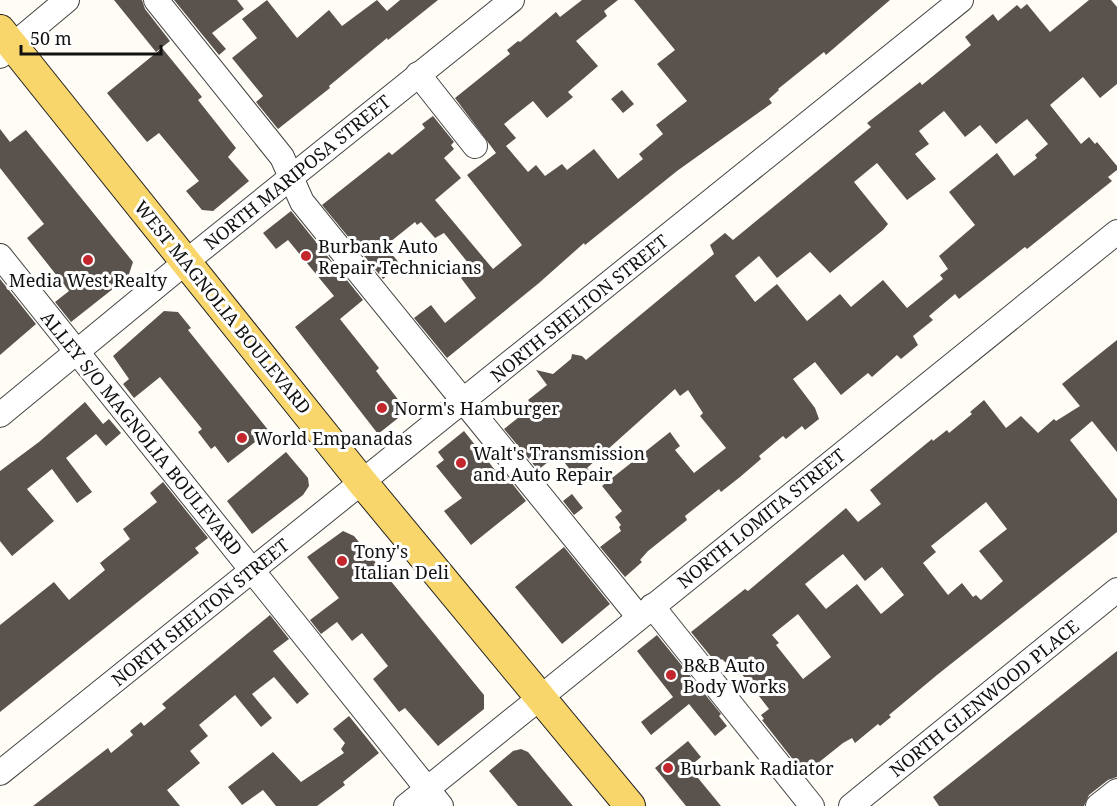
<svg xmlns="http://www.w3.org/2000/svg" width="1117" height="806" font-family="'Noto Serif',serif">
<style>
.building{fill:#5a524d;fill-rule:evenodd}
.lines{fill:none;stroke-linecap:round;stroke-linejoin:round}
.minor-casing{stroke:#444;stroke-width:26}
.major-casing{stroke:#222;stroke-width:32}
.minor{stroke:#fff;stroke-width:24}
.major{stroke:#f9d66b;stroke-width:30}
.poi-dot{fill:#c4262e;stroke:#fff;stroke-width:2}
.labels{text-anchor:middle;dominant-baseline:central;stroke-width:6;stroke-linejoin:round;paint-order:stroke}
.street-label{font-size:18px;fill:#111;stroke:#fff}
.poi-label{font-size:18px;fill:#111;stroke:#fff;text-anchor:start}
</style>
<rect width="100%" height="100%" fill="#fffdf5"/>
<g class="building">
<path d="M114,0h28l3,9 25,32 -14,11z"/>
<path d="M174,0h63l7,9 -32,24 14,16 -7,6z"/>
<path d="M267,0l30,38 32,-28 13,16 35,-26 10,11 13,-11h38l-50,40 -1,-2 -58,48 1,2 -52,41 -22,-27 7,-6 -31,-38 25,-20 -15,-19z"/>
<path d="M582,0h36l-14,11 3,5 -31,25 22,25 -30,26 5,5 -26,21 -14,-17 -29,23 12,14 -10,8 22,26 8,-7 9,11 17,-12 5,6 27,-21 24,30 25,-20 -4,-5 24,-20 -7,-9 31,-24 -30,-37 18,-14 -41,-50h256l-64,55 -2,-3 -46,37 1,1 -10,9 3,4 -95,68 -92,74 -1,-2 -45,40 -92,75 -33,-40 17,-13 14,18 31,-25 -15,-20 12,-9 -29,-36 -9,5 -14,-16 -4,3 -2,-3 -30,24 16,19 -18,14 -61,-74 67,-53 3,3 33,-27 -3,-4 11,-8 21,26 -3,3 3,4 -10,9 17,20 -26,22 58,69 29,-24 -55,-70 29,-22 -41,-55 51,-41 4,-3 -3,-4 11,-9 2,1 36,-30 4,5z"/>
<path d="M1089,0h22l6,7v77l-17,14 -17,-21 -33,28 31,39 8,-7 6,7 2,-2 20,24v4l-9,7 4,4 -85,68 -2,-2 -66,52 -4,-5 -26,22 4,4 -20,16 5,9 -17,14 -4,-4 -25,22 -4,-4 -27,22 -26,-33 -22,17 22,29 4,11 -14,11 -3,-4 -16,13 -3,-3 -24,20 2,3 -21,18 -19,15 -2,-3 -34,27 2,4 -39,31 -8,9 2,2 -17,15 -25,-30 21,-16 -2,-4 2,-2 -6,-8 7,-6 -20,-25 68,-54 10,14 -5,4 19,23 32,-25 -26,-32 3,-3 -15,-23 -8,6 -5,-7 -88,79 6,7 -12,9 -23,-30 -20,16 -34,-41 29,-23 -5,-6 19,-15 -11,-15 17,4 18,-15 1,-5 10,2 4,4 128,-106 -4,-9 15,-12 8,7 138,-113 -4,-4 53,-41 2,3 49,-40 -6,-8 28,-23 5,7 19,-16 4,4 6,-5 23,28zM944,111l21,26 15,-12 16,19 31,-25 21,25 -13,11 2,3 -23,18 -17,-23 -48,39 26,33 -36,31 9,13 -8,6 3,4 -36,29 -24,-28 -32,27 -11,-13 -33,27 -30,-37 -22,18 -20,-26 24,-20 18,22 33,-26 20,21 53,-43 5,-6 -34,-42 23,-19 30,37 29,-21 -21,-25 14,-10 -10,-13z"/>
<path d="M162,48l40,49 -4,3 38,48 -8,9 21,24 -36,30 -11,-1 -16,-19 13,-10 -40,-48 -12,9 -40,-49z"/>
<path d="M622,90l12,14 -11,9 -12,-14z"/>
<path d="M0,129l10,13 16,-12 107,132 -5,15 -57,45 -16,-20 14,-11 -42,-53 17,-14 -44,-56z"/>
<path d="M291,211l72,89 -23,19 39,49 -3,3 31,40 -29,23 -83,-107 39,-31 -46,-56 -12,9 -13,-16z"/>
<path d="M0,279l36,45 -36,31z"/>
<path d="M164,311l14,1 13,16 -3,2 81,101 -41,32 -13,-17 -4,3 -13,-17 4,-3 -42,-52 -26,21 -11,-14 6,-5 -16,-23z"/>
<path d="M1117,340v112l-25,-31 -22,19 47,59v33l-180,143 -48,40 2,2 -11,9 -2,-2 -23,19 -3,-5 -9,5 -30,24 -2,-3 -9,7 -40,-51 2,-1 -3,-4 8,-6 -28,-36 -3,2 -16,-16 -5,5 -26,-32 54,-43 3,2 98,-83 12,14 23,-18 -11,-14 62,-51 1,2 14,-11 2,3 23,-19 -2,-2 14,-12 22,28 15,-12 17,17 16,-14 2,2 24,-15 -18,-22zM986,502l21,27 -28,22 24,30 -22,19 -5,-5 -3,2 -11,-14 -14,12 -25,-32 13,-11 -5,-6zM843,554l22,27 17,-14 22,28 -23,19 -24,-30 -31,25 -21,-25zM798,614l33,43 -28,22 -27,-34 3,-2 -7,-8z"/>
<path d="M85,402l18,22 6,-5 12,14 -15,13 -10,-12 -30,24 26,34 -15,11 -25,-34 -25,20 27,32 -42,35 -12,-15v-70l39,-29z"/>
<path d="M464,431l31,39 4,-3 27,34 -55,44 -27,-34 18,-13 -26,-32 8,-6 -6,-8z"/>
<path d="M286,452l22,26 1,8 -6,9 -51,39 -25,-33z"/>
<path d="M163,482l45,56 -13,10 4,5 -199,159v-87l54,-43 15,18 36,-30 -5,-7 30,-24 -7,-10 34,-27 -7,-9z"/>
<path d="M572,494l11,14 -9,7 -11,-14z"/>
<path d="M343,531l11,5 130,159v14l-46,37 -33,-38 -6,4 -26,-33 15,-13 -26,-33 -10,8 -15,-19 -16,12 -11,-14 29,-22 -32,-41z"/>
<path d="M564,547l46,57 -48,40 -47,-57z"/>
<path d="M270,615l19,24 -16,12 36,43 -12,10 -23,-27 -22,17 20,24 -11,9 -26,-32 -36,30 9,11 -18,15 10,12 -33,27 13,16h-147l75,-58 3,5 22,-18 -3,-4 11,-9 3,4 22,-18 -4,-4z"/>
<path d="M657,635l64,79 -2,2 8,10 -12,10 -26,-32 -38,31 -10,-13 32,-25 -36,-46z"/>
<path d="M1117,651v126l-9,3 -19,15 -5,11h-145l-6,-9z"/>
<path d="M349,716l30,37 -36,29 2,3 -28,21h-41l-13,-16 -21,15 -14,-18 45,-35 28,30 43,-29 -3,-4 4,-6 -12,-14z"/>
<path d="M688,741l13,16 -12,10 32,39h-35l-31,-38z"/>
<path d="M521,749l7,3 45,54h-55l-29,-35 24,-20z"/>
</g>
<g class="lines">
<defs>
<g id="minor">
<path d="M156,0l126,157 20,45 336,414"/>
<path d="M0,56l67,-56"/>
<path d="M418,74l57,72"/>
<path d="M0,256l441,550"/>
<path d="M0,415l187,-154 325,-261"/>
<path d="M652,606l160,200"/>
<path d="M0,773l961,-773"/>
<path d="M406,806l711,-574"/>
<path d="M851,806l266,-216"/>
<path d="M1098,806l19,-15"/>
</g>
<path id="major" d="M0,30l362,452 268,324"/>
</defs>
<use href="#minor" class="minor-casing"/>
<use href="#major" class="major-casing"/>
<use href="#minor" class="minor"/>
<use href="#major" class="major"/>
</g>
<g class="poi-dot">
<circle cx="306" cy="256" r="6"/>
<circle cx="88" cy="260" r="6"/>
<circle cx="382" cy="408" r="6"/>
<circle cx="242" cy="438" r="6"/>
<circle cx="461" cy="463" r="6"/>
<circle cx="342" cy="561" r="6"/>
<circle cx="671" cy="675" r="6"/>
<circle cx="668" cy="768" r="6"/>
</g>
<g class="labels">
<g class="street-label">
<text transform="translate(297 172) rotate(-39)">NORTH MARIPOSA STREET</text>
<text transform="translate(223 307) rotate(51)">WEST MAGNOLIA BOULEVARD</text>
<text transform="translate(579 308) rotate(-39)">NORTH SHELTON STREET</text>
<text transform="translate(142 433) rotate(51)">ALLEY S/O MAGNOLIA BOULEVARD</text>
<text transform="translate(761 518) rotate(-39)">NORTH LOMITA STREET</text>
<text transform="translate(200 612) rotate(-39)">NORTH SHELTON STREET</text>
<text transform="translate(984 698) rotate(-39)">NORTH GLENWOOD PLACE</text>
</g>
<g class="poi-label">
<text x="318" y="246">Burbank Auto<tspan x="318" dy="21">Repair Technicians</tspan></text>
<text x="88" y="280" text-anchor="middle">Media West Realty</text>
<text x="394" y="408">Norm's Hamburger</text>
<text x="254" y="438">World Empanadas</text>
<text x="473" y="453">Walt's Transmission<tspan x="473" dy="21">and Auto Repair</tspan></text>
<text x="354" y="551">Tony's<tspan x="354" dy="21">Italian Deli</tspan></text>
<text x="683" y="665">B&amp;B Auto<tspan x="683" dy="21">Body Works</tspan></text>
<text x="680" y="768">Burbank Radiator</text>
</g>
</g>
<path d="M21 45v9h140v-9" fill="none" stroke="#111111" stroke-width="3"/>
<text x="30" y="45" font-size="18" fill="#111111" stroke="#ffffff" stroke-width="4.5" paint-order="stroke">50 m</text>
</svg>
